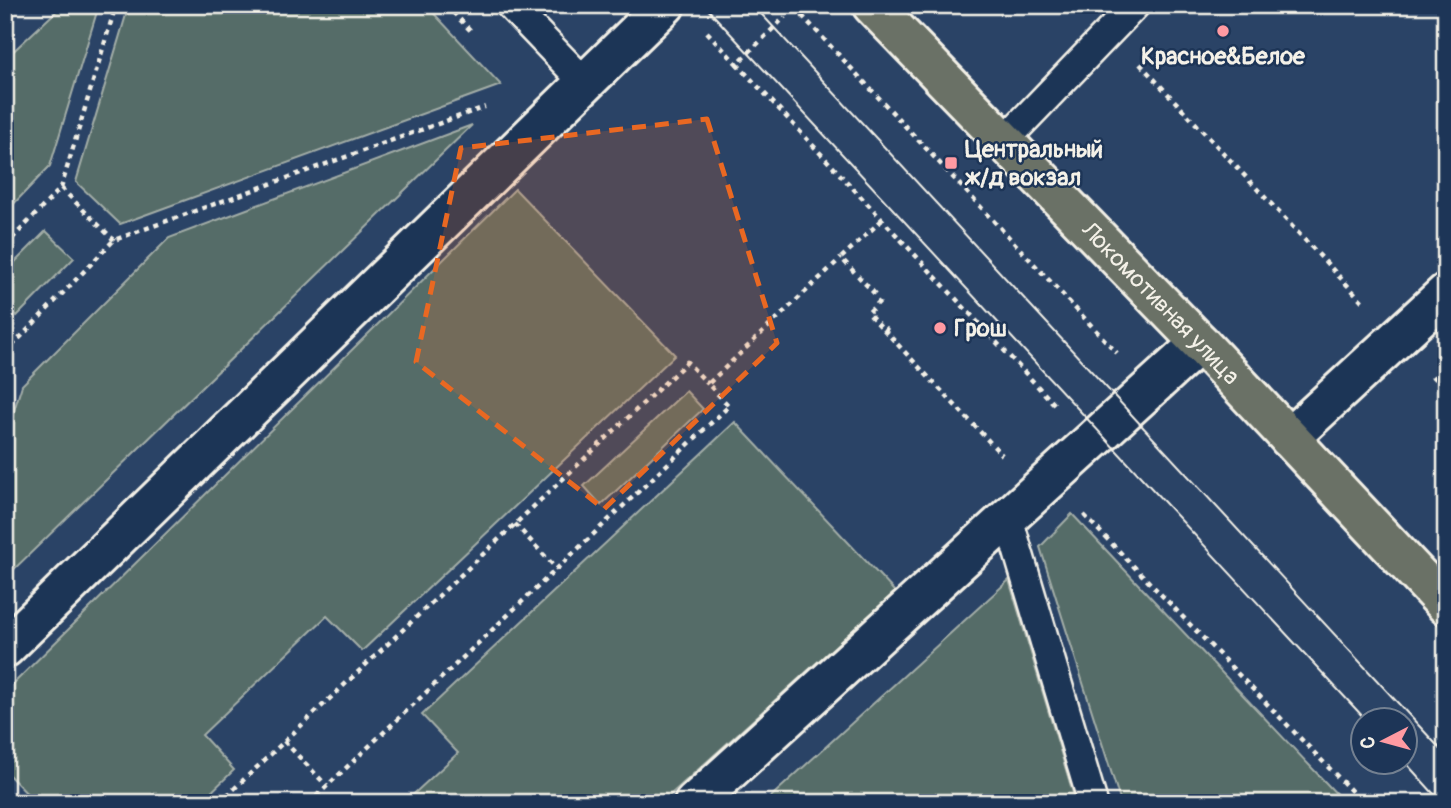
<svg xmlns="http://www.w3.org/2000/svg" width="1451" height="808" font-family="Pangolin,sans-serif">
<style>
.green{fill:#556c68;stroke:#a4aea8;stroke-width:2}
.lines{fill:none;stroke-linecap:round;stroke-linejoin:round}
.service-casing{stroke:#f4f1e8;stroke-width:33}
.minor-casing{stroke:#f4f1e8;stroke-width:44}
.primary-casing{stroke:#f4f1e8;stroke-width:44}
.path{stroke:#f4f1e8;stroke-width:4.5;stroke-dasharray:5 5;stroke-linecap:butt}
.service{stroke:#1d3557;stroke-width:28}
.minor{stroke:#1d3557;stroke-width:38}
.primary{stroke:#6a7166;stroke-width:38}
.tram{stroke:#f4f1e8;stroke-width:2}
.marked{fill:#e96822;fill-opacity:0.2;stroke:#e96822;stroke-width:5;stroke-dasharray:14 9;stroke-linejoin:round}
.poi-dot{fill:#ff9aa2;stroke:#1d3557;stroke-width:2.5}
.labels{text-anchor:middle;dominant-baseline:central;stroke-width:5;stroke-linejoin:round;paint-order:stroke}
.poi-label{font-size:24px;font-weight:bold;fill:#f4f1e8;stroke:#1d3557;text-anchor:start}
.street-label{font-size:24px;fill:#f4f1e8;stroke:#1d3557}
</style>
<rect width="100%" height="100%" fill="#2a4366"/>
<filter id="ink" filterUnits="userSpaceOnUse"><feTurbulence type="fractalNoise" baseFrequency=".0143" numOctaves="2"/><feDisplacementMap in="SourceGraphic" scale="14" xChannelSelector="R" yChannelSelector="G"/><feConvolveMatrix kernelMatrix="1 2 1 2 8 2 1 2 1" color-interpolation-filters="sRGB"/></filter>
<g filter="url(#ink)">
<g class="green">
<path d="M63,5h36l-49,161 -45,47v-154z"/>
<path d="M129,5h297l75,80 -381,139 -44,-42z"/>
<path d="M472,125l-467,453v-139l17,-54 147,-147z"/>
<path d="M515,189l160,166 -313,296 -35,-35 -125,119 32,35 -34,33h-164l-31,-32v-79z"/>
<path d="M46,231l28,27 -57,58 -12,-12v-32z"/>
<path d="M686,391l17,18 -102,96 -17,-19z"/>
<path d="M735,422l160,170 -234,211h-257l54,-50 -36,-38z"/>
<path d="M1072,514l273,289h-224l-81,-256z"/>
<path d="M1009,580l67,223h-312z"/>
</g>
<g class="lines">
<defs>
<g id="service">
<path d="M510,5l75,78"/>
<path d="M1004,141l131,-136"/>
<path d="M1008,518l85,285"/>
</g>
<g id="minor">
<path d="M1289,438l157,-145"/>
<path d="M5,648l660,-643"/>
<path d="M694,803l506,-460"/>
</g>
<g id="primary">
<path id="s1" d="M872,5l328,338 246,262"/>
</g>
</defs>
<use href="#service" class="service-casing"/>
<use href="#minor" class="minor-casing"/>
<use href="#primary" class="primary-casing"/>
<g class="path">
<path d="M446,5l26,27"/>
<path d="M795,8l322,345"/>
<path d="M707,32l30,32 48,-47"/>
<path d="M737,64l319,342"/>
<path d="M1140,64l224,239"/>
<path d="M61,188l53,52"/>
<path d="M5,246l56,-58 55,-183"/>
<path d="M875,294l-34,-36 41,-38"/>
<path d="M880,301l-12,12 134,142"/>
<path d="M884,331l7,-7"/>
<path d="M5,340l7,6 -7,23"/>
<path d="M12,346l102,-106 371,-133"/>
<path d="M1432,376l14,14"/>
<path d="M1084,515l279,288"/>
<path d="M515,524l42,45"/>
<path d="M284,741l43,45"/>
<path d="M219,803l468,-441 21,22"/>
<path d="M309,803l420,-397 -21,-22 133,-126"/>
</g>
<use href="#service" class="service"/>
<use href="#minor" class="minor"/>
<use href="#primary" class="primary"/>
<g class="tram">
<path d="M704,5l662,715"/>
<path d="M753,5l693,750"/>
<path d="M1405,762l37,41"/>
</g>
</g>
</g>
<path class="marked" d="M707,119l70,224 -173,166 -188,-147 45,-214z"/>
<g class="poi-dot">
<circle cx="1223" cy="31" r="7"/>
<rect x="944" y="156" width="14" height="14" rx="3.5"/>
<circle cx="940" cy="328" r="7"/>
</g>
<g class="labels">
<g class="poi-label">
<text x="1223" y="56" text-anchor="middle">Красное&amp;Белое</text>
<text x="965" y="149">Центральный<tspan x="965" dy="28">ж/д вокзал</tspan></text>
<text x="954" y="328">Грош</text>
</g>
<g class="street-label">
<text stroke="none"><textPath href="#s1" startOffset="415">Локомотивная улица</textPath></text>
</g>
</g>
<rect width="1451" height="808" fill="none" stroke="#1d3557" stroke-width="28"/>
<rect x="14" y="14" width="1423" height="780" fill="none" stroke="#f4f1e8" stroke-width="2.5" filter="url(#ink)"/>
<g transform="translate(1384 741) rotate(264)"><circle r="33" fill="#1d3557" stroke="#738091" stroke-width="2"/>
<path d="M0-5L12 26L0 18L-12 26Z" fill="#ff9aa2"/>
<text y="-10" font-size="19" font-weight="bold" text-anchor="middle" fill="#f4f1e8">С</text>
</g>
</svg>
